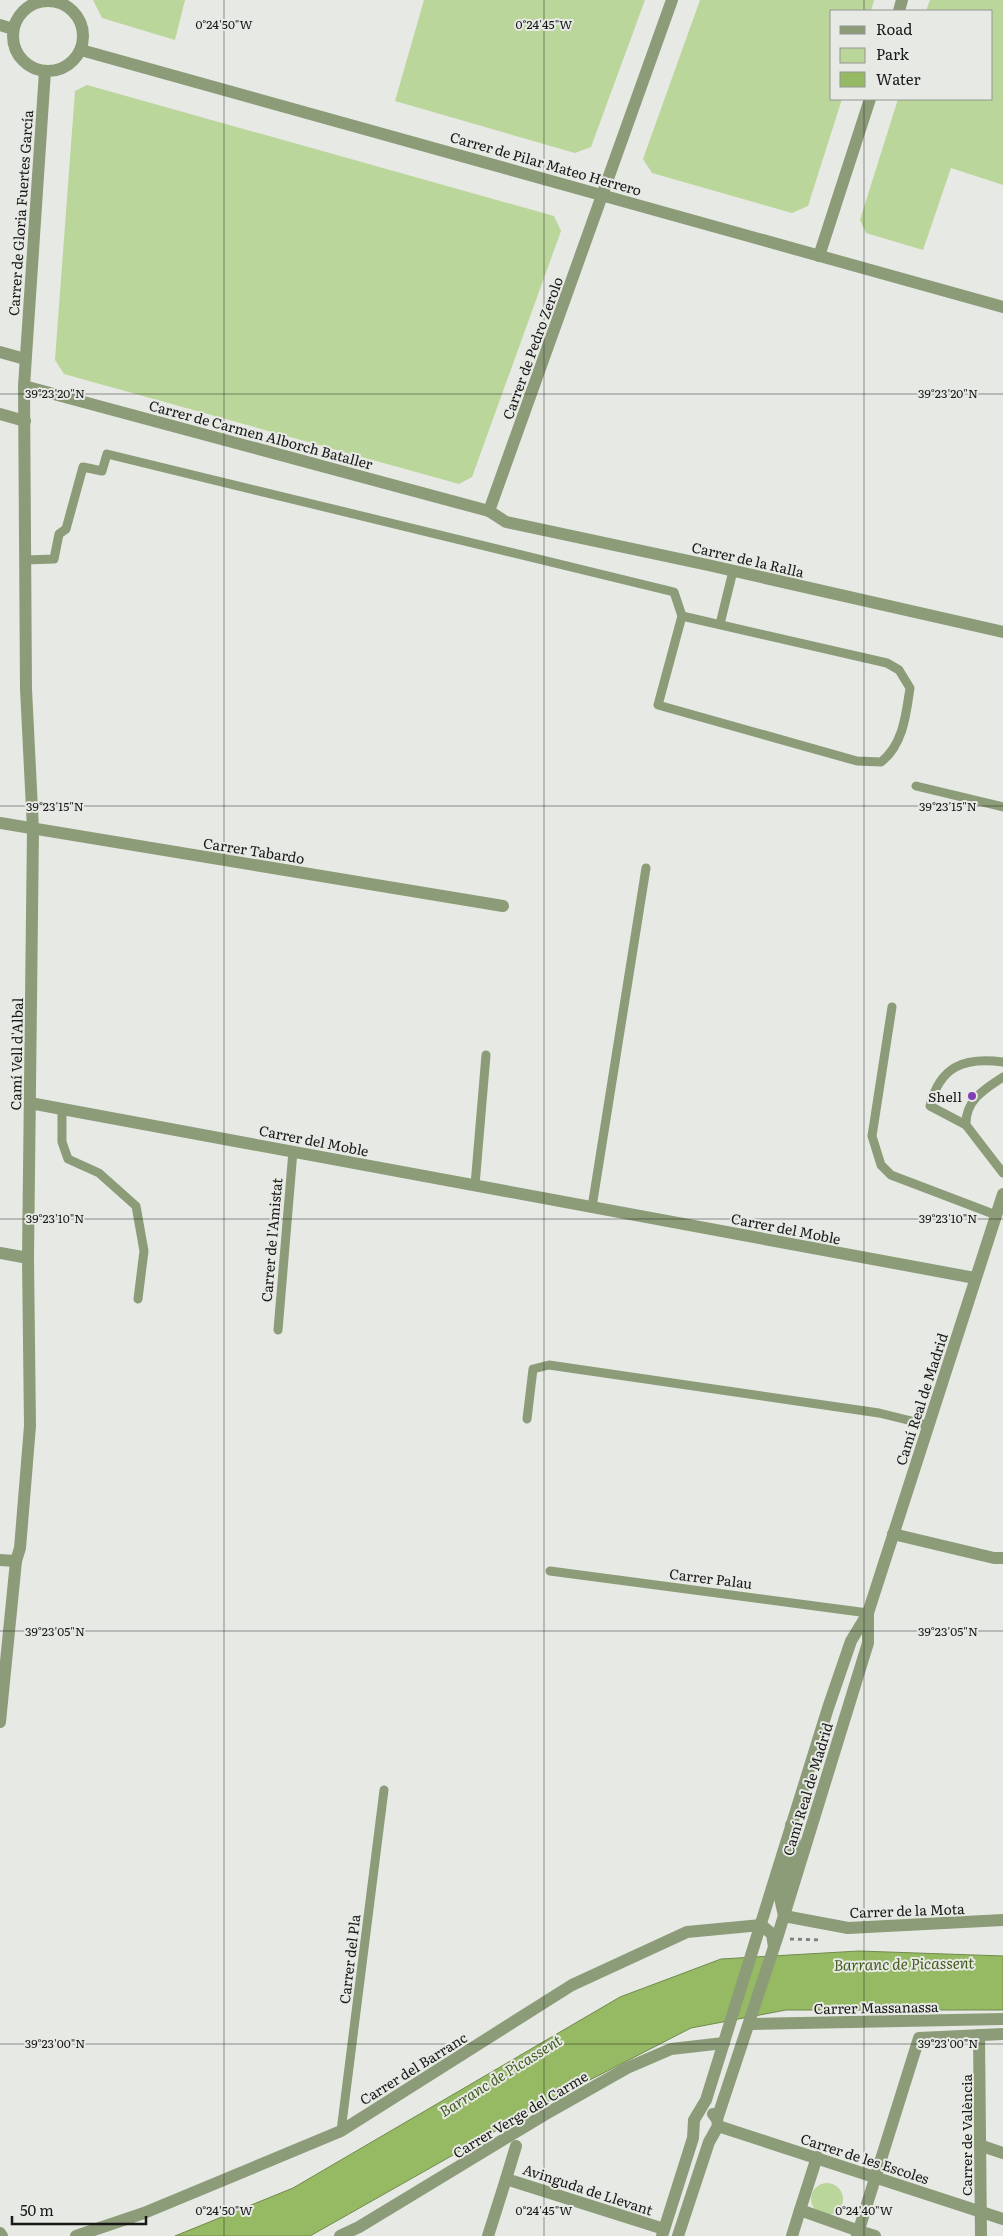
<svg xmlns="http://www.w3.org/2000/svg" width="1003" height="2236" font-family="Literata,serif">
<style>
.green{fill:#bbd69a}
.water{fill:#96ba63;stroke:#708a4c}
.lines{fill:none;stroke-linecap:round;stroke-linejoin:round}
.path{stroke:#7f807d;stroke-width:3;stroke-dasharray:4 4;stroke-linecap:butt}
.service{stroke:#8c9c78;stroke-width:9}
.pedestrian{stroke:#8c9c78;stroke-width:12}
.minor{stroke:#8c9c78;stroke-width:12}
.tertiary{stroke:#8c9c78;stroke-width:12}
.ticks{fill:none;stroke:#181917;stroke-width:1;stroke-opacity:0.45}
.poi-dot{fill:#8340b5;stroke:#e7e9e5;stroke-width:2}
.labels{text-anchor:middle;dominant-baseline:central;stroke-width:4;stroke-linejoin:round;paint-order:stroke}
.street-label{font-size:14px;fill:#181917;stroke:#e7e9e5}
.poi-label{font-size:14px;fill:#181917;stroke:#e7e9e5;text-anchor:end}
.water-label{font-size:15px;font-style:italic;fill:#455c1f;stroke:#e7e9e5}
.ticks-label{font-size:12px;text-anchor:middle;fill:#181917;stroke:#e7e9e5;stroke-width:4;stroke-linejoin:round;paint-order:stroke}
</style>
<rect width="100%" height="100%" fill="#e7e9e5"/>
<g class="green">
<path d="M93,0h92l-10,40 -73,-22z"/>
<path d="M424,0h221l-54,147 -16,6 -180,-52z"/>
<path d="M700,0h174l-3,11h-39v88h10l-34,107 -16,7 -140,-40 -9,-14z"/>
<path d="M930,0h73v185l-52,-17 -28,82 -57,-17 -6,-13 38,-121h94v-88h-66z"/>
<path d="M87,85l467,131 7,15 -89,246 -13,7 -395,-110 -9,-14 20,-269z"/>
<circle cx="827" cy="2199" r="16"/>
</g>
<path class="water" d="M859,1951l144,5v54h-217l-95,18 -146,75 -235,133h-135l118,-48 327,-191 101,-38z"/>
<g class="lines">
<path class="path" d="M790,1939l32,1"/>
<g class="service">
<path d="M25,560l29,-1 5,-25 7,-5 17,-62 19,4 5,-17 567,138 8,24"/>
<path d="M682,616l205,47 12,7 11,18c-4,27 -7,57 -29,74l-24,-1 -199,-56z"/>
<path d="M720,624l13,-53"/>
<path d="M916,786l87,21"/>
<path d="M892,1007l-20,129 9,29 10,10 105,40"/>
<path d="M1003,1077c-18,12 -38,23 -37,48l37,48"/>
<path d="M62,1108v34l6,17 31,14 37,33 8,45 -6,48"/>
<path d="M966,1125l-36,-19c10,-40 34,-49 73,-44"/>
<path d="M475,1185l11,-130"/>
<path d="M592,1207l54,-339"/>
<path d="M278,1330l15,-179"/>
<path d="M527,1419l6,-50 16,-4 330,48 49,12"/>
<path d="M550,1571l318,42"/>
<path d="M341,2131l43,-341"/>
</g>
<path class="pedestrian" d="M817,2157l-17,53 59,21"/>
<g class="minor">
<circle cx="48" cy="36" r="35"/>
<path d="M899,11l3,-11"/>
<path d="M0,25l13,4"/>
<path d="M81,50l922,257"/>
<path d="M819,256l51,-157"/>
<path d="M0,352l25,7"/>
<path d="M24,386l465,125 17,11 202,43 295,67"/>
<path d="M0,414l25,7"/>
<path d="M489,511l183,-511"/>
<path d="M0,823l503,83"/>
<path d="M30,1103l945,175"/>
<path d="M0,1253l28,5"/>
<path d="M893,1534l101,24h9"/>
<path d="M0,1560l16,1"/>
<path d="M0,1722l16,-161 4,-13 10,-122 -2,-168 5,-429 -7,-140 -2,-303 21,-315"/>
<path d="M791,1825l5,22 -16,51 4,18 64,12 155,-8"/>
<path d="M750,2024l253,-5"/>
<path d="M979,2035l2,201"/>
<path d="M718,2126l285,93"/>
<path d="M516,2146l-10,33 158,50"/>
<path d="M982,2146l21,7"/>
<path d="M859,2231l16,5"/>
<path d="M0,2233l2,3"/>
<path d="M76,2236l68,-23 197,-82 231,-146 115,-53 74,-7 11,9 2,13"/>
<path d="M340,2236l19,-9 185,-112 83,-47 44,-19 53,-6"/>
<path d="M488,2236l18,-57"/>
<path d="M792,2236l8,-26"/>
<path d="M857,2236l62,-198 84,-4"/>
</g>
<g class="tertiary">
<path d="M717,2119l61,-184 90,-292v-30"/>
<path d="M662,2236l31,-98 1,-18 12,-20 122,-392 23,-67 17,-28 135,-419"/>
<path d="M678,2236l31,-94 9,-16 -1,-7 -4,-5"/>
</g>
</g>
<path class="ticks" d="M224,0v2236M544,0v2236M864,0v11M864,99v2137M0,394h1003M0,806h1003M0,1219h1003M0,1631h1003M0,2044h1003"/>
<circle class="poi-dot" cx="972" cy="1096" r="5"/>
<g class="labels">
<g class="street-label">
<text transform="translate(546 163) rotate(16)">Carrer de Pilar Mateo Herrero</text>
<text transform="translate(20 213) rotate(-86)">Carrer de Gloria Fuertes García</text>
<text transform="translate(532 348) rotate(-70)">Carrer de Pedro Zerolo</text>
<text transform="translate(261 434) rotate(15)">Carrer de Carmen Alborch Bataller</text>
<text transform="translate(748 559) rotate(13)">Carrer de la Ralla</text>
<text transform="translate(254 850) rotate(9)">Carrer Tabardo</text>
<text transform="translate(16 1054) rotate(-89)">Camí Vell d'Albal</text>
<text transform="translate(314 1140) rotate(11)">Carrer del Moble</text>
<text transform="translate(786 1228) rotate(11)">Carrer del Moble</text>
<text transform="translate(271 1240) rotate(-85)">Carrer de l'Amistat</text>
<text transform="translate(921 1399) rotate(-72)">Camí Real de Madrid</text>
<text transform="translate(711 1578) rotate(7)">Carrer Palau</text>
<text transform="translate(807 1789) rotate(-73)">Camí Real de Madrid</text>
<text transform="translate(907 1910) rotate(-2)">Carrer de la Mota</text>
<text transform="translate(349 1959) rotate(-83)">Carrer del Pla</text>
<text transform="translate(876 2007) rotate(-1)">Carrer Massanassa</text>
<text transform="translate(413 2068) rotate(-32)">Carrer del Barranc</text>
<text transform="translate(520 2114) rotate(-31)">Carrer Verge del Carme</text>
<text transform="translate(966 2135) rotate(-90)">Carrer de València</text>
<text transform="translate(865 2158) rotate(18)">Carrer de les Escoles</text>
<text transform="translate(588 2189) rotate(18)">Avinguda de Llevant</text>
</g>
<g class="poi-label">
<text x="962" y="1096">Shell</text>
</g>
<g class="water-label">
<text transform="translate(904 1963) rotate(-1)">Barranc de Picassent</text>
<text transform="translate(500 2075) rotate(-32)">Barranc de Picassent</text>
</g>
</g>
<g class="ticks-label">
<text x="224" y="29">0°24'50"W</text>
<text x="544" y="29">0°24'45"W</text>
<text x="55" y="398">39°23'20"N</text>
<text x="948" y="398">39°23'20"N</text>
<text x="55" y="811">39°23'15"N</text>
<text x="948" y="811">39°23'15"N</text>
<text x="55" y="1223">39°23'10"N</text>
<text x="948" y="1223">39°23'10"N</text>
<text x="55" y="1636">39°23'05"N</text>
<text x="948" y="1636">39°23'05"N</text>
<text x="55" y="2048">39°23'00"N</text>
<text x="948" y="2048">39°23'00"N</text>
<text x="224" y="2215">0°24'50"W</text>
<text x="544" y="2215">0°24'45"W</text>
<text x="864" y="2215">0°24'40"W</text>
</g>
<rect x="830" y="10" width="162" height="90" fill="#e7e9e5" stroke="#949693"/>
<rect x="840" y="26" width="25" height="8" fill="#8c9c78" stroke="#949693"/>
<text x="876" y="35" font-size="15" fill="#181917">Road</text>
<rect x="840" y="48" width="25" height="15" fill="#bbd69a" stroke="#949693"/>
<text x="876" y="60" font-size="15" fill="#181917">Park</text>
<rect x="840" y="72" width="25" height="15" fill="#96ba63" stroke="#949693"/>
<text x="876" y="85" font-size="15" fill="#181917">Water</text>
<path d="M12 2216v8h134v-8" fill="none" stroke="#181917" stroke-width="2.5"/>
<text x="20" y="2216" font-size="15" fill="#181917" stroke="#e7e9e5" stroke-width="4" paint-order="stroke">50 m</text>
</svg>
